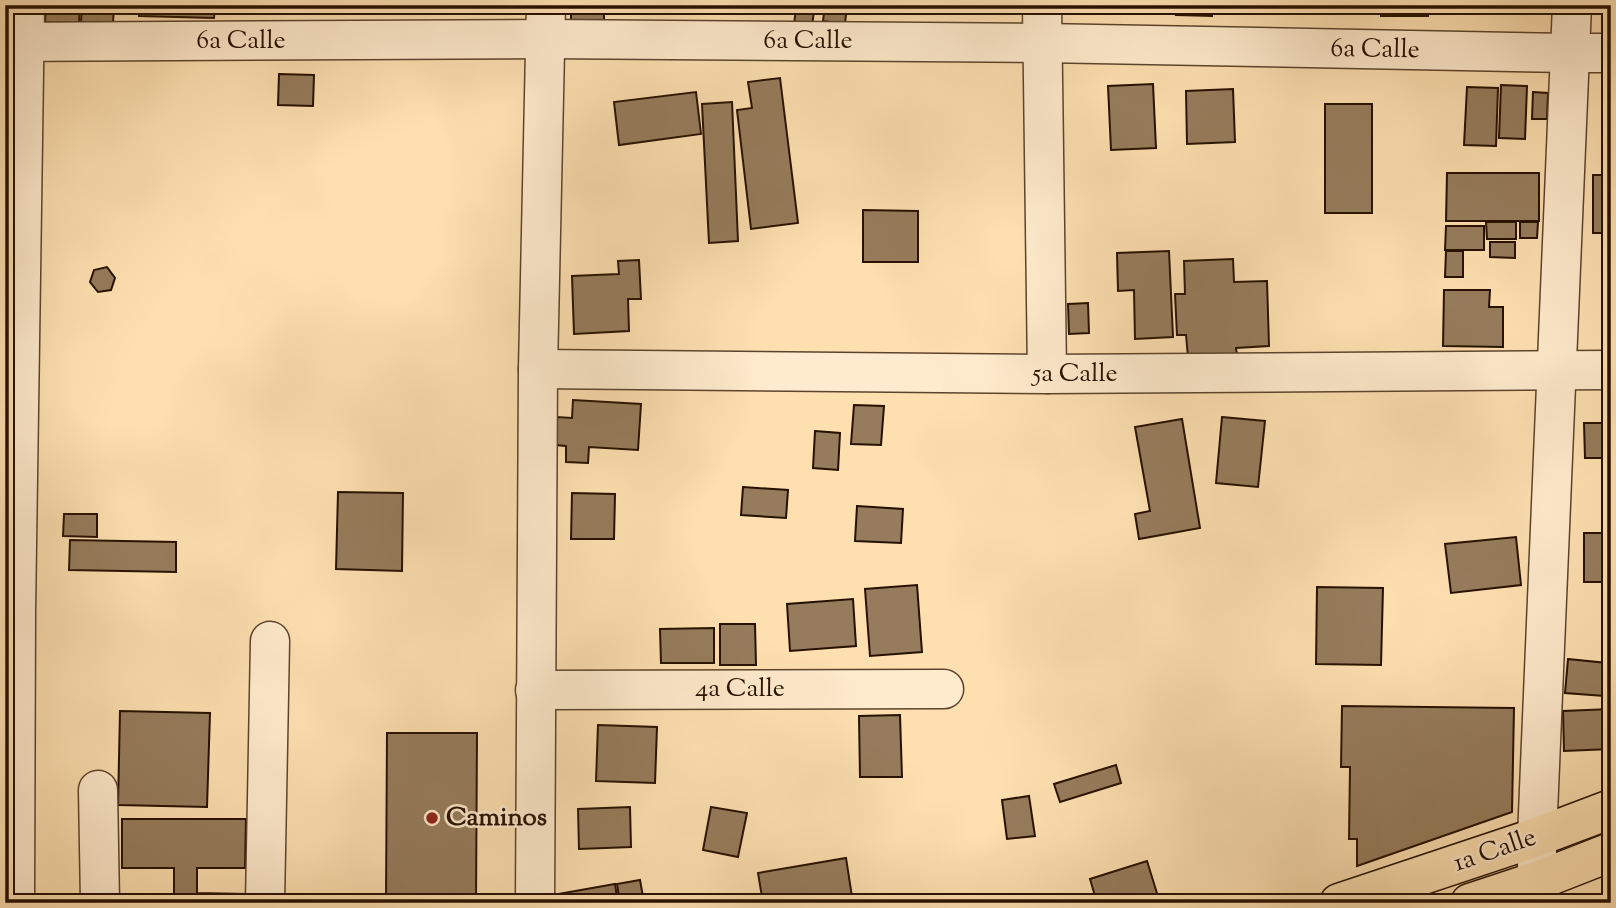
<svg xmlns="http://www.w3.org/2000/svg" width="1616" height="908" font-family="'Sorts Mill Goudy',serif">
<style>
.building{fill:#967c5c;stroke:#271100;stroke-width:2}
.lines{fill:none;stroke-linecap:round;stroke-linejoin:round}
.minor-casing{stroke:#5c442c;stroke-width:41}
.major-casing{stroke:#271100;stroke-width:41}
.minor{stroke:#feeacc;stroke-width:38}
.major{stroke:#fddfb0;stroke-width:38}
.poi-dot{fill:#8f2418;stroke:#feeacc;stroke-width:2.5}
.labels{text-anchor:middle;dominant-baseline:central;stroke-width:5;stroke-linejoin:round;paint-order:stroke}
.street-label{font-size:26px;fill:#271100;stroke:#feeacc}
.poi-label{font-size:26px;font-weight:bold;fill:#271100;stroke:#feeacc;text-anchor:start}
</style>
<rect width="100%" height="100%" fill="#fddfb0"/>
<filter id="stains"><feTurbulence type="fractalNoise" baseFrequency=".00286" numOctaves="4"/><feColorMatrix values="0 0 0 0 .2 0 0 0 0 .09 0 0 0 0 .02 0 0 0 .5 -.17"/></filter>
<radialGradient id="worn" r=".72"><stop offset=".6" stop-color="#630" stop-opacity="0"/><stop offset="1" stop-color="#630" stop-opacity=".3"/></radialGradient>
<g class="building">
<path d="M46,5h34l-1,18 -34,-1z"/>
<path d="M82,5h32l-1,18 -32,-1z"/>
<path d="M140,5h75l-1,13 -75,-2z"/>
<path d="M571,5h33v17l-33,-1z"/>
<path d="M825,5h22l-2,19 -22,-3z"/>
<path d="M1177,5h35v11l-36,-1z"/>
<rect x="1230" y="5" width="55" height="9"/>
<path d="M1300,5h48v8l-48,1z"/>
<rect x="1381" y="5" width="47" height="11"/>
<path d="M796,9l18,2 -2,15 -18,-2z"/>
<path d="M279,74l35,1 -1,31 -35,-1z"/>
<path d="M780,78l18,145 -47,6 -14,-119 15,-2 -4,-26z"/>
<path d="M1153,84l3,64 -45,2 -3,-64z"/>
<path d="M1501,85l26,1 -2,53 -26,-1z"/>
<path d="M1467,87l31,1 -2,58 -32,-1z"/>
<path d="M1233,89l2,53 -48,2 -1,-53z"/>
<path d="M696,92l5,42 -82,11 -5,-43z"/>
<path d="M1533,92l15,1 -1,26h-15z"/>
<path d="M732,102l6,139 -29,2 -7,-139z"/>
<rect x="1325" y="104" width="47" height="109"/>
<path d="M1447,173h92v48h-93z"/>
<rect x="1593" y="175" width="18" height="58"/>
<path d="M863,210l55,1v51h-55z"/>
<path d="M1486,222h30v17h-29z"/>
<path d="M1520,222h18l-1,16h-17z"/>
<path d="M1446,226h38v24h-39z"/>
<path d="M1490,242h25v16l-25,-1z"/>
<path d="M1169,251l4,86 -38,2 -1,-49 -16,1 -1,-38z"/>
<path d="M1446,251h17v26h-18z"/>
<path d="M1233,259l1,23 33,-1 2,65 -33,2 1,7 -49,2 -2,-22h-9l-2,-41h10l-1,-33z"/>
<path d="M639,260l2,39h-13l1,32 -55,3 -2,-58 47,-2 -1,-13z"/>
<path d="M107,267l8,11 -4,12 -13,2 -8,-10 4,-12z"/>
<path d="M1444,290h46l-1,17h14v40l-60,-1z"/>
<path d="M1088,303l1,30 -20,1 -1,-30z"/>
<path d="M573,400l68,4 -3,46 -49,-3 -1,16 -22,-1v-16l-11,-1 2,-28 15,1z"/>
<path d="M854,405l30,1 -3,39 -30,-1z"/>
<path d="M1222,417l43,4 -7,66 -42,-4z"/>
<path d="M1182,419l18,109 -61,11 -4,-25 15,-3 -15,-84z"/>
<path d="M1584,423h22l1,35h-22z"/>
<path d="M815,431l25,2 -2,37 -25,-2z"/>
<path d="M743,487l45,3 -2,28 -45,-3z"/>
<path d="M338,492l65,1 -1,78 -66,-2z"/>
<path d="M572,493l43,1 -1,45h-43z"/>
<path d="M857,506l46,3 -2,34 -46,-2z"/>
<path d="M64,514h33v23l-34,-1z"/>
<rect x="1584" y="533" width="27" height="49"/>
<path d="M1516,537l5,48 -70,8 -6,-49z"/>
<path d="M70,540l106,2v30l-107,-2z"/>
<path d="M917,585l5,67 -52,4 -5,-67z"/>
<path d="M1317,587l66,1 -2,77 -65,-1z"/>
<path d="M853,599l3,47 -66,5 -3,-47z"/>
<path d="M720,624h35l1,41h-36z"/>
<path d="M714,628v35h-53l-1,-34z"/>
<path d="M1568,659l39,4 -3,33 -39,-3z"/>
<path d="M1342,706l172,2 -2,104 -155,54v-27h-8l1,-72h-9z"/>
<path d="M1611,709v40l-47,2 -1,-40z"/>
<path d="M120,711l90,2 -3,94 -89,-2z"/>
<path d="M900,715l2,62h-42l-1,-61z"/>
<path d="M598,725l59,2 -2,56 -59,-2z"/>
<path d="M387,733h90l-1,170h-90z"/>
<path d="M1116,765l5,18 -61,19 -6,-18z"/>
<path d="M1029,796l6,40 -28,3 -5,-39z"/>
<path d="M630,807l1,40 -52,2 -1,-40z"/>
<path d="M711,807l36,6 -9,44 -35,-7z"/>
<path d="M122,819h124l-1,49h-48v25l49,1v9h-128v-9l56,1v-27h-52z"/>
<path d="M846,858l7,45h-90l-5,-30z"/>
<path d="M1147,861l13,42h-63l-7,-24z"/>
<path d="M640,880l4,22 -24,1 -3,-19z"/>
<path d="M615,884l3,19h-59l-1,-9z"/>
</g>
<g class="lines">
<defs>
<g id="minor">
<path d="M1042,5l5,369"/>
<path d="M5,42l541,-3 496,4 528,10h41"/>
<path d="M538,369l509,5 564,-4"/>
<path d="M535,690l409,-1"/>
<path d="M98,790l2,113"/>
<path d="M1537,881v-44l35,-832"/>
<path d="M15,903l1,-291 9,-607"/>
<path d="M265,903l5,-262"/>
<path d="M535,903l3,-534 8,-364"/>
</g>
<g id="major">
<path d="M1339,903l198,-66 74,-28"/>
<path d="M1470,903l67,-22 74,-29"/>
</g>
</defs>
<use href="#minor" class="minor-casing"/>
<use href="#major" class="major-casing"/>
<use href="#minor" class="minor"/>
<use href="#major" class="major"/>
</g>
<circle class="poi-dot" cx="432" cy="818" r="7"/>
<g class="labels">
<g class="street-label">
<text x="241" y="41">6a Calle</text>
<text x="808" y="41">6a Calle</text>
<text transform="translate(1375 50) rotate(1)">6a Calle</text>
<text x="1075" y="374">5a Calle</text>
<text x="740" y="689">4a Calle</text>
<text transform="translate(1495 851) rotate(-19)">1a Calle</text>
</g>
<g class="poi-label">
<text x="446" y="818">Caminos</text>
</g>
</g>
<rect width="1616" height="908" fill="none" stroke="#fddfb0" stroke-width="28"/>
<rect x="7" y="7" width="1602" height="894" fill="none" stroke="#271100" stroke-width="3.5"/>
<rect x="14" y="14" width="1588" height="880" fill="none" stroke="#271100" stroke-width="2"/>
<rect width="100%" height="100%" filter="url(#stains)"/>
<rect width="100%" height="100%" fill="url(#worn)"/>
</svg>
